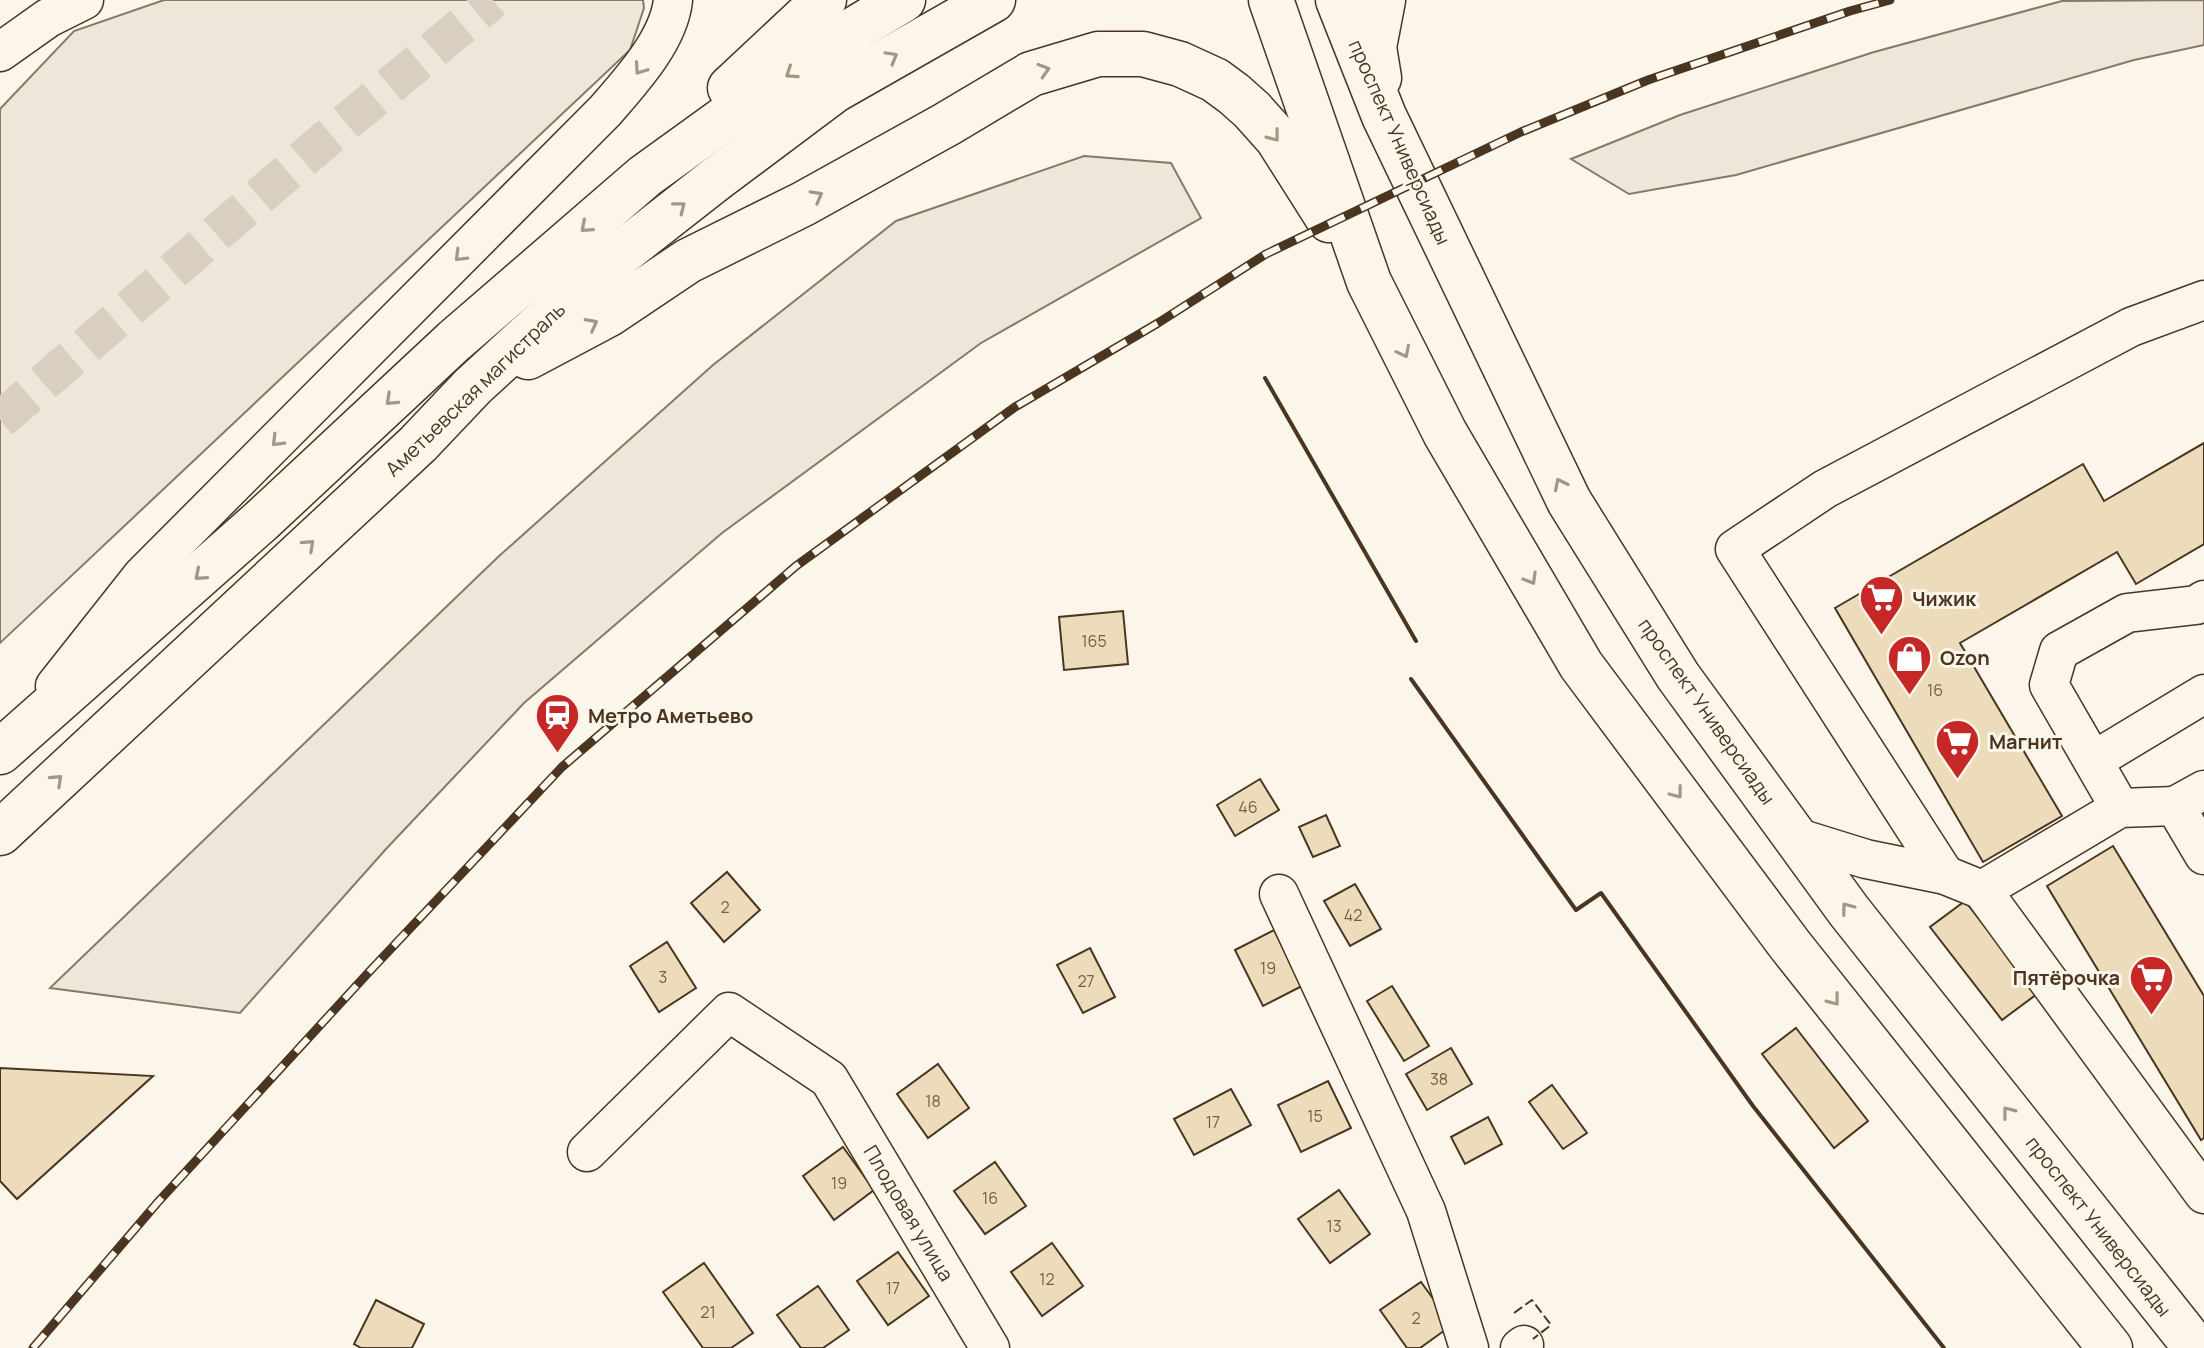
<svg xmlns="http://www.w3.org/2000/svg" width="2204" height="1348" font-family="Manrope,sans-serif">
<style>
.green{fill:#ede6d9;stroke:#887966;stroke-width:2}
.building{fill:#ecdcbc;stroke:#4a3520;stroke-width:2}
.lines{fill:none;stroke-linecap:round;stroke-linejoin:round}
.minor-tunnel{stroke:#d8cfc1;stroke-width:38;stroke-dasharray:38 19;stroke-linecap:butt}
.minor-casing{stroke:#4a3520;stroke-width:41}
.major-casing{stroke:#4a3520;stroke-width:47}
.minor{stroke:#fbf6e9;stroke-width:38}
.major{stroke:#fbf6e9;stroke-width:44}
.rail-casing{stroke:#4a3520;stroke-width:9}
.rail{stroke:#fbf6e9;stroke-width:6;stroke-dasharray:18;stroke-linecap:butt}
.fence{stroke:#4a3520;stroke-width:2;stroke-dasharray:10 4;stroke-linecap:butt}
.wall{stroke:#4a3520;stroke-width:4}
.oneway{stroke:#a29684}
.labels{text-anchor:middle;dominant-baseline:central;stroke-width:6;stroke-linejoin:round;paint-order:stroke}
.number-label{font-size:16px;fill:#725f47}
.street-label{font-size:20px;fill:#4a3520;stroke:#fbf6e9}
.poi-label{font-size:20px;font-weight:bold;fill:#4a3520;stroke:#fbf6e9;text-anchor:start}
</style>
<rect width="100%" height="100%" fill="#fbf6e9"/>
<g class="green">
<path d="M164,0h479l1,8 -14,42 -630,593v-534l74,-78z"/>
<path d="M2204,0v45l-70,15 -398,115 -107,19 -58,-35 109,-44 194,-63 188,-51z"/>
<path d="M1084,156l87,7 30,55 -220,125 -259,190 -198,170 -138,146 -146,164 -190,-25 448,-431 215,-192 183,-144z"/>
</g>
<g class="building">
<path d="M2204,443v101l-68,40 -19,-32 -157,91 102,173 -79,46 -148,-254 248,-144 21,37z"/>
<path d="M1123,611l5,53 -64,6 -5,-53z"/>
<path d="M1260,779l19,31 -44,26 -18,-31z"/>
<path d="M1326,815l14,31 -27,11 -14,-30z"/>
<path d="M2113,846l91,150v142l-3,2 -154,-254z"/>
<path d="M727,872l33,38 -36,32 -33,-39z"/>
<path d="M1355,884l26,45 -31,17 -26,-45z"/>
<path d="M1965,901l72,93 -35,26 -72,-93z"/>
<path d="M1274,930l28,56 -39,20 -28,-56z"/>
<path d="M667,942l29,46 -37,24 -29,-46z"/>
<path d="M1090,948l25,49 -32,16 -26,-48z"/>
<path d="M1392,986l37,60 -25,15 -37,-60z"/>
<path d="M1796,1028l72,93 -34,27 -72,-94z"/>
<path d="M1451,1048l21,36 -45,26 -21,-36z"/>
<path d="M938,1064l31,44 -41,30 -31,-44z"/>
<path d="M0,1068l153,8 -136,123 -17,-18z"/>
<path d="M1328,1081l23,47 -50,24 -23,-47z"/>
<path d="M1552,1085l35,48 -24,16 -34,-47z"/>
<path d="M1231,1089l20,36 -57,30 -20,-36z"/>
<path d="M1488,1117l14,27 -37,20 -14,-27z"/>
<path d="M843,1147l31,43 -40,30 -31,-44z"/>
<path d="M995,1162l31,44 -41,28 -31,-43z"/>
<path d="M1339,1190l31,44 -40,29 -32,-44z"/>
<path d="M1052,1243l31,43 -41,30 -31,-44z"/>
<path d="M898,1252l31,44 -41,29 -31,-44z"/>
<path d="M704,1263l49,70 -22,15h-28l-40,-56z"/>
<path d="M1421,1282l31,43 -32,23h-13l-27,-38z"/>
<path d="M818,1286l31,44 -26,18h-22l-24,-33z"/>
<path d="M376,1300l48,24 -12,24h-51l-7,-4z"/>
</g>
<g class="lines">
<path class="minor-tunnel" d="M0,420l325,-280 168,-140"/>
<defs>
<g id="minor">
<path d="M0,52l48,-34 36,-18"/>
<path d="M55,686l87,-110 463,-465c26,-30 64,-71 68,-111"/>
<path d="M2093,761l111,-67"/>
<path d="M2175,806l29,-16"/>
<path d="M2120,808l-71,-123 10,-34 68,-38 69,-8 8,-5"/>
<path d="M1795,837l71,22 79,16 37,15 222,304"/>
<path d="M1945,875l-210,-326 90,-60 306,-162 73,-27"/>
<path d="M1982,890l138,-82 55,-2 29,49"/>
<path d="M1279,894l147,317 43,137"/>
<path d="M587,1152l142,-140 100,67 161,269"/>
<path d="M1520,1348l4,-3"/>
</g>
<g id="major">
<path d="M1271,0l98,282 76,151 136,232 209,280 320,403"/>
<path d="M1338,0l46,116 185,385 109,175 171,235 347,437"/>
<path d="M1379,78l-5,-31 9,-47"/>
<path d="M730,88l94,-88"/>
<path d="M528,357l81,-43 79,-53 115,-57 144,-80 84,-50 67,-20h45l37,10 35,16 19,14 18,16 25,28 52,82"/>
<path d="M0,752l261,-231 193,-180 191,-165 115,-83 98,-66 45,-27"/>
<path d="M0,833l418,-389 55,-58 128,-117 115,-90 119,-89 158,-90"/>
</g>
</defs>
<use href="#minor" class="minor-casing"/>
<use href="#major" class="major-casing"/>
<use href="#minor" class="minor"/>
<use href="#major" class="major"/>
<defs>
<path id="rail" d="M33,1348l125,-146 210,-229 194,-206 234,-201 219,-159 143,-84 108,-69 255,-122 127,-52 202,-69 40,-11"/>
</defs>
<use href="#rail" class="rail-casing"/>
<use href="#rail" class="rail"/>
<path class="fence" d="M1514,1313l18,-13 19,25 -18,14"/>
<g class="wall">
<path d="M1265,378l151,263"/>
<path d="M1411,679l165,231 25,-17 152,213 191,242"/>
</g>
</g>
<defs><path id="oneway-chevron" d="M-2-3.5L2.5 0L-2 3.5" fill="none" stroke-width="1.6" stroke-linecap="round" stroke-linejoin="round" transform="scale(2)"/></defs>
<g class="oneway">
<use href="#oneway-chevron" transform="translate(892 57) rotate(-30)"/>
<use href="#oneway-chevron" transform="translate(640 69) rotate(125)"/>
<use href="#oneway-chevron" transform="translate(1044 70) rotate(-17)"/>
<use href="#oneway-chevron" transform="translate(791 73) rotate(146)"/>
<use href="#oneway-chevron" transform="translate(1274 136) rotate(52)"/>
<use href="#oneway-chevron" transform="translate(817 196) rotate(-29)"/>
<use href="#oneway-chevron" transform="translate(680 207) rotate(-38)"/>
<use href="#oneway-chevron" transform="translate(586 227) rotate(139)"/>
<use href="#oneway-chevron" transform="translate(460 256) rotate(135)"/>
<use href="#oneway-chevron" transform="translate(592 324) rotate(-28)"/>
<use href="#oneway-chevron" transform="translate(1404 352) rotate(63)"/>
<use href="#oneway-chevron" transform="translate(391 400) rotate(137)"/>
<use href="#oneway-chevron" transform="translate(277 441) rotate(135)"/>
<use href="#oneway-chevron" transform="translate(1560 484) rotate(-116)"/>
<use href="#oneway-chevron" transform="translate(309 545) rotate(-43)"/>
<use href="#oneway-chevron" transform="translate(200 575) rotate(139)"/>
<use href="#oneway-chevron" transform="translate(1531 579) rotate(60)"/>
<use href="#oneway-chevron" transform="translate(57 780) rotate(-43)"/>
<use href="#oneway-chevron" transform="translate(1677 793) rotate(53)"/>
<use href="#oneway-chevron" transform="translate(1847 908) rotate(-127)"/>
<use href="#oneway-chevron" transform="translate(1834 1000) rotate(52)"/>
<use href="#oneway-chevron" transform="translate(2008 1112) rotate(-128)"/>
</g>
<defs>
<symbol id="supermarket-pin" viewBox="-11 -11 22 30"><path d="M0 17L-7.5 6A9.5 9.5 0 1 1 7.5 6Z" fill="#c62828" stroke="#fbf6e9"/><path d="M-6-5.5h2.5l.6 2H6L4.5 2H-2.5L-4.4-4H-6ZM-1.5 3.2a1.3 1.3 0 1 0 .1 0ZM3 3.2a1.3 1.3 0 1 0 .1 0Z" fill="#fff"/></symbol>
<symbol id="shop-pin" viewBox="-11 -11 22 30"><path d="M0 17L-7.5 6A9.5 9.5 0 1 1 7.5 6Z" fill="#c62828" stroke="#fbf6e9"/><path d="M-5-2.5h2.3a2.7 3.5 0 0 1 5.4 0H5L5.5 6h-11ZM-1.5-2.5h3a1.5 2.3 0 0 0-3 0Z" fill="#fff"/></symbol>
<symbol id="station-pin" viewBox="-11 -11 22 30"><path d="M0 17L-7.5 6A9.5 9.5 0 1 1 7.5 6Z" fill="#c62828" stroke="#fbf6e9"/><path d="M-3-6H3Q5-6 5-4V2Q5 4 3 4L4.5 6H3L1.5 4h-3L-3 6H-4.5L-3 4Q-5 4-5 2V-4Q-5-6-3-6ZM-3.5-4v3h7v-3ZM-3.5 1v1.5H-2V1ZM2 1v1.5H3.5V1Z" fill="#fff"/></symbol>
</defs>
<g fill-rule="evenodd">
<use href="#supermarket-pin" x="1856" y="572" width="51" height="69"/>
<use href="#shop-pin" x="1884" y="632" width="51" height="69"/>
<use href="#station-pin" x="532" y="690" width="51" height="69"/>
<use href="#supermarket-pin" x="1932" y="716" width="51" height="69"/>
<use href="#supermarket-pin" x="2126" y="952" width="51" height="69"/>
</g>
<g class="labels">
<g class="number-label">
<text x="1094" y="641">165</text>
<text x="1935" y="690">16</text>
<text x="1248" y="807">46</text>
<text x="725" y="907">2</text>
<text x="1353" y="915">42</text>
<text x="1268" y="968">19</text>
<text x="663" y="977">3</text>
<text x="1086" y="981">27</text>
<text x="1439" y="1079">38</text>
<text x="933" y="1101">18</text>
<text x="1315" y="1116">15</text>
<text x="1213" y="1122">17</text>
<text x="839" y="1183">19</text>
<text x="990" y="1198">16</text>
<text x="1334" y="1226">13</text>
<text x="1047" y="1279">12</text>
<text x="893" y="1288">17</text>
<text x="708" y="1312">21</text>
<text x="1416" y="1318">2</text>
</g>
<g class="street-label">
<text transform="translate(1400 142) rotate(66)">проспект Универсиады</text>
<text transform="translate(475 389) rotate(-44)">Аметьевская магистраль</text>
<text transform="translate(1707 711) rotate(55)">проспект Универсиады</text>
<text transform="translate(909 1213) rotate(59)">Плодовая улица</text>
<text transform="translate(2099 1226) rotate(52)">проспект Универсиады</text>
</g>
<g class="poi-label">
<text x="1912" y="598">Чижик</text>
<text x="1940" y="657">Ozon</text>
<text x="588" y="715">Метро Аметьево</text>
<text x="1989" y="741">Магнит</text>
<text x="2120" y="977" text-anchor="end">Пятёрочка</text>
</g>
</g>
</svg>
